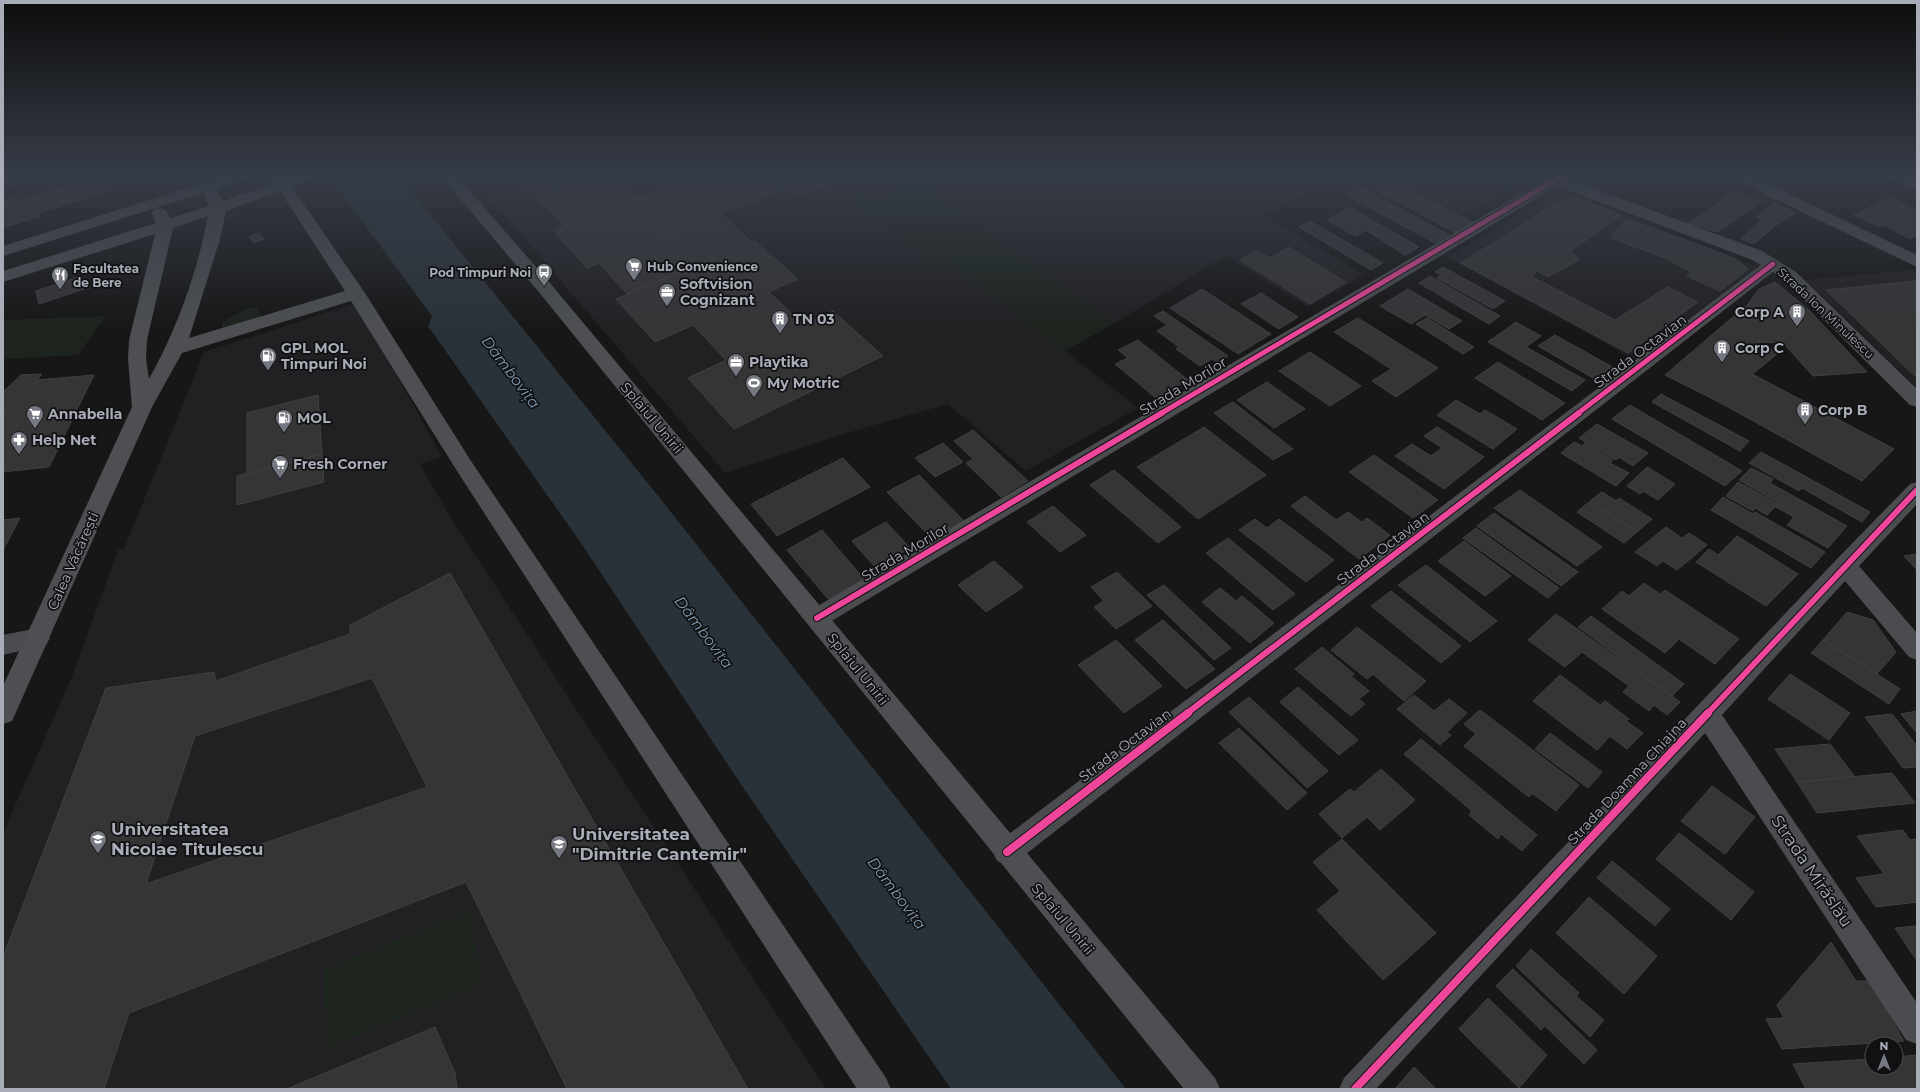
<svg xmlns="http://www.w3.org/2000/svg" width="1920" height="1092" font-family="Montserrat,sans-serif">
<style>
.built{fill:#212123}
.green{fill:#1d241e}
.water{fill:#2a3239}
.building{fill:#353536;stroke:#3f4043;fill-rule:evenodd}
.lines{fill:none;stroke-linecap:round;stroke-linejoin:round}
.minor{fill:#4b4c50;fill-rule:evenodd}
.major{fill:#4d4f52;fill-rule:evenodd}
.cycleway-far2-casing{stroke:#111113;stroke-width:7}
.cycleway-far1-casing{stroke:#111113;stroke-width:8}
.cycleway-casing{stroke:#111113;stroke-width:10}
.cycleway-far2{stroke:#ed469a;stroke-width:5}
.cycleway-far1{stroke:#ed469a;stroke-width:6}
.cycleway{stroke:#ed469a;stroke-width:8}
.labels{text-anchor:middle;dominant-baseline:central;stroke-width:3.5;stroke-linejoin:round;paint-order:stroke}
.far-poi-label{font-size:12px;font-weight:bold;fill:#a8adb8;stroke:#111113;text-anchor:start}
.far-street-label{font-size:12px;fill:#a8adb8;stroke:#111113}
.poi-label{font-size:14px;font-weight:bold;fill:#a8adb8;stroke:#111113;text-anchor:start}
.street-label{font-size:14px;fill:#a8adb8;stroke:#111113}
.water-label{font-size:15px;font-style:italic;fill:#7f9bb3;stroke:#111113}
.near-poi-label{font-size:17px;font-weight:bold;fill:#a8adb8;stroke:#111113;text-anchor:start}
.near-street-label{font-size:17px;fill:#a8adb8;stroke:#111113}
</style>
<rect width="100%" height="100%" fill="#171717"/>
<g class="built">
<path d="M471,176h861l-68,40 100,59 -56,32 -82,-51 -113,68 -48,27 73,57 -112,63 -78,-67 -91,26 -132,43z"/>
<path d="M1386,176h126l12,4 -61,35z"/>
<path d="M1562,190l198,78 -126,91 -187,-102z"/>
<path d="M1912,270l5,2v116l-112,-108z"/>
<path d="M357,303l85,154 -22,7 32,56 374,569h-823v-256l70,-159 45,-124 6,-1 80,-197z"/>
</g>
<g class="green">
<path d="M919,184l194,140 -49,27 -118,-91 -11,5 -86,-67 11,-4 13,10z"/>
<path d="M249,308h9l3,11 -40,11 2,-9z"/>
<path d="M106,316l-28,39 -75,4v-39z"/>
<path d="M471,911l10,74 -154,63 -4,-79z"/>
</g>
<path class="water" d="M329,176h70l264,326 463,587h-175l-211,-306 -159,-240 -153,-217 4,-10z"/>
<g class="building">
<path d="M3,176h25l1,3 -26,8z"/>
<path d="M518,176h75l-57,20z"/>
<path d="M593,176h20l23,22 -72,28 -28,-30z"/>
<path d="M696,176h76l15,12 -200,80 -34,-38z"/>
<path d="M773,176h75l-49,20z"/>
<path d="M1761,176h29l-14,7z"/>
<path d="M107,180l5,10 -73,23 1,3 -37,12v-27l12,-4 1,4 59,-18 3,6z"/>
<path d="M1395,182l78,40 -18,11 -77,-42z"/>
<path d="M1360,187l89,48 -14,8 -89,-48z"/>
<path d="M1735,191l26,11 -43,30 -30,-9z"/>
<path d="M1890,197l25,13 -36,17 -25,-12z"/>
<path d="M1573,198l13,3 36,15 -52,35 10,8 -32,18 -11,-6 -6,5 84,44 53,-33 30,15 -70,51 -167,-90 102,-64z"/>
<path d="M1775,203l21,10 -21,13 -19,-9z"/>
<path d="M1349,207l70,40 -14,8 -39,-25 -11,6 -28,-16z"/>
<path d="M1917,209v26l-7,4 -26,-14z"/>
<path d="M721,214l31,28 -125,52 -28,-31z"/>
<path d="M1626,219l59,21 -22,17 -52,-19z"/>
<path d="M1762,220l13,6 -21,18 -14,-5z"/>
<path d="M1310,221l73,42 -12,7 -72,-43z"/>
<path d="M259,233l5,6 -10,4 -5,-6z"/>
<path d="M1685,240l49,18 14,11 -28,22 -33,-15 5,-4 -29,-15z"/>
<path d="M755,241l43,38 -29,13 35,33 29,-14 50,45 -149,73 -46,-51 38,-18 -33,-35 -38,17 -39,-43z"/>
<path d="M1289,247l57,35 -36,22 -70,-44 17,-10 13,8z"/>
<path d="M1443,267l62,34 -12,8 -56,-31 4,-3 -6,-3z"/>
<path d="M1430,276l70,40 -11,8 -70,-41z"/>
<path d="M78,277l6,12 -45,15 -3,-13z"/>
<path d="M1917,281v97l-91,-88z"/>
<path d="M1775,282l34,28 58,62 -54,4 -65,-72 11,-15z"/>
<path d="M1202,289l69,45 -33,20 -68,-46z"/>
<path d="M1408,289l54,32 -13,8 -24,-14 -14,9 -31,-18z"/>
<path d="M1261,293l37,24 -19,12 -38,-25z"/>
<path d="M1748,304l36,39 -27,-1 21,11 -59,49 -54,-27z"/>
<path d="M1163,311l65,45 -11,6 -5,-3 -12,7 -24,-17 3,-2 -22,-16 10,-6 -13,-9z"/>
<path d="M1358,318l80,50 -42,29 -24,-16 19,-12 -57,-37z"/>
<path d="M1427,318l47,29 -11,7 -47,-30z"/>
<path d="M1516,322l25,14 -15,11 59,33 -13,11 -84,-49z"/>
<path d="M1555,335l61,34 -16,13 -62,-36z"/>
<path d="M1138,340l50,40 -32,18 -41,-34 13,-6 -10,-8z"/>
<path d="M1310,352l51,34 -31,20 -51,-35z"/>
<path d="M1498,362l67,41 -23,17 -67,-42z"/>
<path d="M42,374l-5,6 -34,35v-23l18,-17z"/>
<path d="M1752,374l6,3 136,72 -32,32 -143,-79z"/>
<path d="M94,375l-45,92 -46,5v-57l34,-35z"/>
<path d="M1267,382l38,27 -31,19 -37,-28z"/>
<path d="M1661,394l88,47 -9,10 -88,-49z"/>
<path d="M318,395l4,59 -75,20v-61z"/>
<path d="M1456,400l24,14 5,-4 32,19 -24,20 -56,-34z"/>
<path d="M1233,402l28,22 32,25 -20,11 -59,-47z"/>
<path d="M1630,405l112,66 -17,15 -113,-67z"/>
<path d="M1597,424l51,29 -15,13 -14,-9 -3,3 -37,-22z"/>
<path d="M1204,427l62,48 -68,44 -61,-52z"/>
<path d="M1437,427l47,30 -40,32 -49,-33 17,-12 19,12 11,-8 -18,-12z"/>
<path d="M973,430l55,51 -27,16 -35,-34 7,-4 -19,-18z"/>
<path d="M1574,442l8,4 3,-3 28,17 -3,3 19,10 -13,13 -55,-33z"/>
<path d="M943,443l20,19 -28,15 -20,-19z"/>
<path d="M1761,452l109,60 -8,10 -60,-34 -3,3 -50,-28z"/>
<path d="M322,454l2,28 -87,23v-29z"/>
<path d="M1374,455l64,45 -25,18 -64,-46z"/>
<path d="M843,458l27,29 -93,49 -26,-32z"/>
<path d="M1647,467l28,17 -17,16 -15,-9 -3,3 -13,-8z"/>
<path d="M1751,468l22,11 -3,4 77,43 -19,22 -41,-23 7,-8 -18,-10 3,-4 -40,-23z"/>
<path d="M1114,470l67,57 -23,16 -68,-58z"/>
<path d="M919,475l46,47 -32,18 -46,-48z"/>
<path d="M1738,482l40,22 -11,11 -12,-7 -2,3 -27,-15z"/>
<path d="M1520,490l82,57 -25,19 -83,-58z"/>
<path d="M1602,492l14,9 3,-3 33,21 -15,13 -47,-31z"/>
<path d="M1305,496l31,24 12,-8 14,10 5,-4 23,17 -31,24 -68,-53z"/>
<path d="M1723,497l30,17 2,-2 70,40 -14,16 -100,-58z"/>
<path d="M1589,502l48,30 -13,11 -47,-31z"/>
<path d="M1053,506l33,29 -26,17 -33,-30z"/>
<path d="M1494,513l84,59 -17,14 -84,-60z"/>
<path d="M20,518l-17,32v-30z"/>
<path d="M1255,519l12,9 12,-9 55,41 -28,22 -67,-52z"/>
<path d="M886,522l24,26 -34,20 -24,-27z"/>
<path d="M1666,527l16,11 7,-5 18,12 -30,25 -14,-9 -6,5 -22,-14z"/>
<path d="M1476,528l83,60 -11,10 -85,-60z"/>
<path d="M822,530l42,49 -36,20 -41,-49z"/>
<path d="M1737,536l61,38 -32,32 -70,-44 13,-13 9,6z"/>
<path d="M1228,538l67,56 -22,16 -67,-57z"/>
<path d="M1464,541l47,35 -26,20 -47,-35z"/>
<path d="M1917,554v16l-13,-14z"/>
<path d="M994,561l29,26 -37,25 -28,-27z"/>
<path d="M1426,565l71,56 -27,21 -72,-57z"/>
<path d="M1117,572l35,34 -36,23 -22,-22 10,-6 -13,-14z"/>
<path d="M450,573l298,516h-181l-101,-207 -337,131 -25,76h-101v-132l103,-269 108,-16 2,9 134,-47v-9zM372,678l55,109 -281,97 49,-148z"/>
<path d="M1644,583l16,11 5,-4 74,49 -24,25 -36,-25 -14,14 -63,-44 20,-18 7,5z"/>
<path d="M1164,585l67,63 -17,12 -67,-65z"/>
<path d="M1220,588l16,13 6,-5 32,27 -24,20 -48,-41z"/>
<path d="M1391,591l70,55 -20,17 -70,-57z"/>
<path d="M1847,612l26,8 23,32 -19,22 -54,-34z"/>
<path d="M1556,614l124,88 -13,13 -13,-10 -5,6 -26,-19 6,-6 -47,-34 -17,15 -37,-27z"/>
<path d="M1591,616l93,68 -12,12 -94,-69z"/>
<path d="M1163,620l52,49 -29,20 -51,-49z"/>
<path d="M1357,627l69,54 -22,20 -31,-27 -6,5 -36,-29z"/>
<path d="M1116,640l46,46 -38,27 -46,-48z"/>
<path d="M1823,640l54,34 23,15 -11,15 -78,-51z"/>
<path d="M1322,647l32,27 -3,2 18,15 -10,8 6,5 -14,12 -56,-47z"/>
<path d="M1790,674l60,39 -21,27 -61,-41z"/>
<path d="M1560,675l40,30 5,-4 24,18 -3,2 17,12 -16,16 -17,-13 -13,14 -64,-49z"/>
<path d="M1298,687l60,53 -19,15 -59,-53z"/>
<path d="M1414,695l20,16 15,-12 18,14 -20,19 4,3 -11,10 -43,-36z"/>
<path d="M1249,697l79,74 -21,17 -78,-76z"/>
<path d="M1480,710l99,75 -23,26 -24,-18 -3,4 -65,-51 12,-12 -12,-10z"/>
<path d="M1917,711v22l-16,-19z"/>
<path d="M1892,714l25,32v21l-14,1 -38,-51z"/>
<path d="M1239,728l68,65 -20,17 -68,-67z"/>
<path d="M1550,733l52,39 -14,16 -53,-39z"/>
<path d="M1421,739l116,96 -15,16 -21,-17 -3,5 -29,-24 3,-4 -68,-57z"/>
<path d="M1830,744l25,33 -58,5 -22,-33z"/>
<path d="M1381,769l34,31 -35,30 -13,-13 -25,21 -23,-24 31,-25 4,3z"/>
<path d="M1892,773l23,30 -98,10 -20,-31z"/>
<path d="M1712,786l43,31 -30,37 -44,-33z"/>
<path d="M1903,830l7,10 7,-1v63l-41,5 -20,-29 28,-4 -27,-38z"/>
<path d="M1679,833l75,59 -23,28 -75,-61z"/>
<path d="M1342,839l94,94 -53,47 -66,-70 23,-19 -27,-29z"/>
<path d="M1612,861l58,48 -15,17 -58,-48z"/>
<path d="M1589,897l68,59 -33,38 -68,-61z"/>
<path d="M1917,926v35l-22,-33z"/>
<path d="M1831,942l25,39h13l35,60 -122,8 -16,-30 18,-1 -7,-13z"/>
<path d="M1531,949l48,44 -3,3 28,24 -14,17 -74,-71z"/>
<path d="M1513,969l84,81 -13,14 -39,-38 -4,4 -45,-44z"/>
<path d="M1488,998l59,57 -28,33 -60,-59z"/>
<path d="M435,1027l20,46 2,16h-170z"/>
<path d="M1917,1055v34h-111l-13,-25 79,-5v9h24v-11z"/>
<path d="M1414,1067l22,22h-41z"/>
</g>
<g class="lines">
<g class="minor">
<path d="M1537,176h33l-2,3 194,72 34,21 121,117v18l-7,-2 -126,-125 -11,-8 -756,589 -10,4 -10,-4 -4,-9 4,-9 764,-578 -11,-6 -193,-73 -732,439 -8,3 -8,-3 -4,-7 4,-7 734,-430z"/>
<path d="M1731,176h20l166,79v12l-184,-88z"/>
<path d="M1888,176h21l8,3v11l-27,-11z"/>
<path d="M1917,482v22l-58,62 58,67v27l-8,-3 -64,-76 -123,134 195,288v41l-11,-4 -201,-307 -329,356h-37l5,-11 493,-519 73,-75z"/>
<path d="M38,628l8,3 4,7 -4,7 -43,10v-20z"/>
</g>
<g class="major">
<path d="M226,176h24l-2,3 -31,10 6,12 51,-18 -5,-7h16l1,2 7,-2h22l-2,3 -21,8 73,106 106,168 415,617 5,11h-34l-400,-618 -106,-170 -169,52 -30,54 -140,314 -9,3v-38l129,-279 -4,-48 1,-19 26,-106 -152,48v-11l153,-48 -4,-10 2,-3 6,-2 6,2 4,8 39,-12 -6,-13 -200,63v-10zM280,191l65,100 -156,47 31,-99 6,-28zM208,216c-11,57 -31,113 -59,163l-3,-20 1,-19 26,-112z"/>
<path d="M441,176h16l93,107 665,795 5,11h-36l-646,-798z"/>
</g>
<defs>
<g id="cycleway-far2">
<path d="M1160,414l402,-238"/>
<path d="M1577,414l196,-150"/>
</g>
<g id="cycleway-far1">
<path d="M817,618l345,-205"/>
<path d="M1186,714l393,-301"/>
<path d="M1707,714l210,-224"/>
</g>
<g id="cycleway">
<path d="M1007,852l181,-139"/>
<path d="M1355,1089l353,-376"/>
</g>
</defs>
<use href="#cycleway-far2" class="cycleway-far2-casing"/>
<use href="#cycleway-far1" class="cycleway-far1-casing"/>
<use href="#cycleway" class="cycleway-casing"/>
<use href="#cycleway-far2" class="cycleway-far2"/>
<use href="#cycleway-far1" class="cycleway-far1"/>
<use href="#cycleway" class="cycleway"/>
</g>
<linearGradient id="sky" x2="0" y2="1"><stop stop-color="#0d0d0d"/><stop offset="0.53" stop-color="#363c47"/><stop offset="1" stop-color="#363c47" stop-opacity="0"/></linearGradient>
<rect width="1920" height="329" fill="url(#sky)"/>
<defs>
<symbol id="supermarket-pin" viewBox="-11 -11 22 30"><path d="M0 17L-7.5 6A9.5 9.5 0 1 1 7.5 6Z" fill="#757880" stroke="#111113"/><path d="M-6-5.5h2.5l.6 2H6L4.5 2H-2.5L-4.4-4H-6ZM-1.5 3.2a1.3 1.3 0 1 0 .1 0ZM3 3.2a1.3 1.3 0 1 0 .1 0Z" fill="#fff"/></symbol>
<symbol id="bus-pin" viewBox="-11 -11 22 30"><path d="M0 17L-7.5 6A9.5 9.5 0 1 1 7.5 6Z" fill="#757880" stroke="#111113"/><path d="M-5-6H5V4H4V6H2V4H-2V6H-4V4H-5ZM-3.5-4V0h7V-4ZM-3.5 1.2v1.5H-2V1.2ZM2 1.2v1.5H3.5V1.2Z" fill="#fff"/></symbol>
<symbol id="restaurant-pin" viewBox="-11 -11 22 30"><path d="M0 17L-7.5 6A9.5 9.5 0 1 1 7.5 6Z" fill="#757880" stroke="#111113"/><path d="M-5-6h1v4h1v-4h1v4h1v-4h1v5L-1.5 .5V6h-2V.5L-5-1ZM5-6V6H3V1.5H1.5Q1.5-4 5-6Z" fill="#fff"/></symbol>
<symbol id="office-pin" viewBox="-11 -11 22 30"><path d="M0 17L-7.5 6A9.5 9.5 0 1 1 7.5 6Z" fill="#757880" stroke="#111113"/><path d="M-6-3h4V-5.5h4V-3h4V5H-6ZM-1-4.5V-3h2v-1.5ZM-6 0V1H6V0Z" fill="#fff"/></symbol>
<symbol id="building-pin" viewBox="-11 -11 22 30"><path d="M0 17L-7.5 6A9.5 9.5 0 1 1 7.5 6Z" fill="#757880" stroke="#111113"/><path d="M-4-6H4V6H1V3H-1V6H-4ZM-2.5-4.3h1.7v1.8h-1.7ZM.8-4.3h1.7v1.8H.8ZM-2.5-1h1.7V.8h-1.7ZM.8-1h1.7V.8H.8Z" fill="#fff"/></symbol>
<symbol id="fuel-pin" viewBox="-11 -11 22 30"><path d="M0 17L-7.5 6A9.5 9.5 0 1 1 7.5 6Z" fill="#757880" stroke="#111113"/><path d="M-5.5-6h7V0h2V4h1.3V-2.5L3-4.5l.8-.8L6-3V5H2.5V1h-1V6h-7ZM-4.2-4.7v3.2H.2V-4.7Z" fill="#fff"/></symbol>
<symbol id="stadium-pin" viewBox="-11 -11 22 30"><path d="M0 17L-7.5 6A9.5 9.5 0 1 1 7.5 6Z" fill="#757880" stroke="#111113"/><path d="M0-5a6.5 5 0 1 0 0 10a6.5 5 0 1 0 0-10ZM-3.5-1.8h7v3.6h-7Z" fill="#fff"/></symbol>
<symbol id="pharmacy-pin" viewBox="-11 -11 22 30"><path d="M0 17L-7.5 6A9.5 9.5 0 1 1 7.5 6Z" fill="#757880" stroke="#111113"/><path d="M-2-6h4v4h4v4h-4v4h-4v-4h-4v-4h4Z" fill="#fff"/></symbol>
<symbol id="university-pin" viewBox="-11 -11 22 30"><path d="M0 17L-7.5 6A9.5 9.5 0 1 1 7.5 6Z" fill="#757880" stroke="#111113"/><path d="M0-5L7-2L0 1L-7-2ZM-4 1L0 2.5L4 1V4Q0 6-4 4Z" fill="#fff"/></symbol>
</defs>
<g fill-rule="evenodd">
<use href="#supermarket-pin" x="624" y="256" width="20" height="27"/>
<use href="#bus-pin" x="534" y="262" width="20" height="27"/>
<use href="#restaurant-pin" x="50" y="265" width="20" height="27"/>
<use href="#office-pin" x="657" y="282" width="20" height="27"/>
<use href="#building-pin" x="1787" y="302" width="20" height="27"/>
<use href="#building-pin" x="770" y="309" width="20" height="27"/>
<use href="#building-pin" x="1712" y="338" width="20" height="27"/>
<use href="#fuel-pin" x="258" y="346" width="20" height="27"/>
<use href="#office-pin" x="726" y="352" width="20" height="27"/>
<use href="#stadium-pin" x="744" y="373" width="20" height="27"/>
<use href="#building-pin" x="1795" y="400" width="20" height="27"/>
<use href="#supermarket-pin" x="25" y="404" width="20" height="27"/>
<use href="#fuel-pin" x="274" y="408" width="20" height="27"/>
<use href="#pharmacy-pin" x="9" y="430" width="20" height="27"/>
<use href="#supermarket-pin" x="270" y="454" width="20" height="27"/>
<use href="#university-pin" x="88" y="829" width="20" height="27"/>
<use href="#university-pin" x="549" y="834" width="20" height="27"/>
</g>
<g class="labels">
<g class="far-poi-label">
<text x="647" y="266">Hub Convenience</text>
<text x="73" y="268">Facultatea<tspan x="73" dy="14">de Bere</tspan></text>
<text x="531" y="272" text-anchor="end">Pod Timpuri Noi</text>
</g>
<g class="far-street-label">
<text transform="translate(1826 313) rotate(43)">Strada Ion Minulescu</text>
</g>
<g class="poi-label">
<text x="680" y="284">Softvision<tspan x="680" dy="16">Cognizant</tspan></text>
<text x="1784" y="312" text-anchor="end">Corp A</text>
<text x="793" y="319">TN 03</text>
<text x="281" y="348">GPL MOL<tspan x="281" dy="16">Timpuri Noi</tspan></text>
<text x="1735" y="348">Corp C</text>
<text x="749" y="362">Playtika</text>
<text x="767" y="383">My Motric</text>
<text x="1818" y="410">Corp B</text>
<text x="48" y="414">Annabella</text>
<text x="297" y="418">MOL</text>
<text x="32" y="440">Help Net</text>
<text x="293" y="464">Fresh Corner</text>
</g>
<g class="street-label">
<text transform="translate(1640 351) rotate(-37)">Strada Octavian</text>
<text transform="translate(1183 386) rotate(-31)">Strada Morilor</text>
<text transform="translate(652 418) rotate(50)">Splaiul Unirii</text>
<text transform="translate(1383 548) rotate(-37)">Strada Octavian</text>
<text transform="translate(905 552) rotate(-31)">Strada Morilor</text>
<text transform="translate(73 561) rotate(-66)">Calea Văcărești</text>
<text transform="translate(858 669) rotate(51)">Splaiul Unirii</text>
<text transform="translate(1125 745) rotate(-37)">Strada Octavian</text>
<text transform="translate(1627 781) rotate(-47)">Strada Doamna Chiajna</text>
<text transform="translate(1063 919) rotate(50)">Splaiul Unirii</text>
</g>
<g class="water-label">
<text transform="translate(511 372) rotate(53)">Dâmbovița</text>
<text transform="translate(704 632) rotate(53)">Dâmbovița</text>
<text transform="translate(897 893) rotate(53)">Dâmbovița</text>
</g>
<g class="near-poi-label">
<text x="111" y="829">Universitatea<tspan x="111" dy="20">Nicolae Titulescu</tspan></text>
<text x="572" y="834">Universitatea<tspan x="572" dy="20">"Dimitrie Cantemir"</tspan></text>
</g>
<g class="near-street-label">
<text transform="translate(1812 871) rotate(56)">Strada Mirăslău</text>
</g>
</g>
<rect width="1920" height="1092" fill="none" stroke="#a8adb8" stroke-width="8"/>
<g transform="translate(1884 1056)"><circle r="19" fill="#111113" stroke="#4d4f55"/>
<path d="M0-3L7 15L0 10L-7 15Z" fill="#757880"/>
<text y="-6" font-size="11" font-weight="bold" text-anchor="middle" fill="#a8adb8">N</text>
</g>
</svg>
